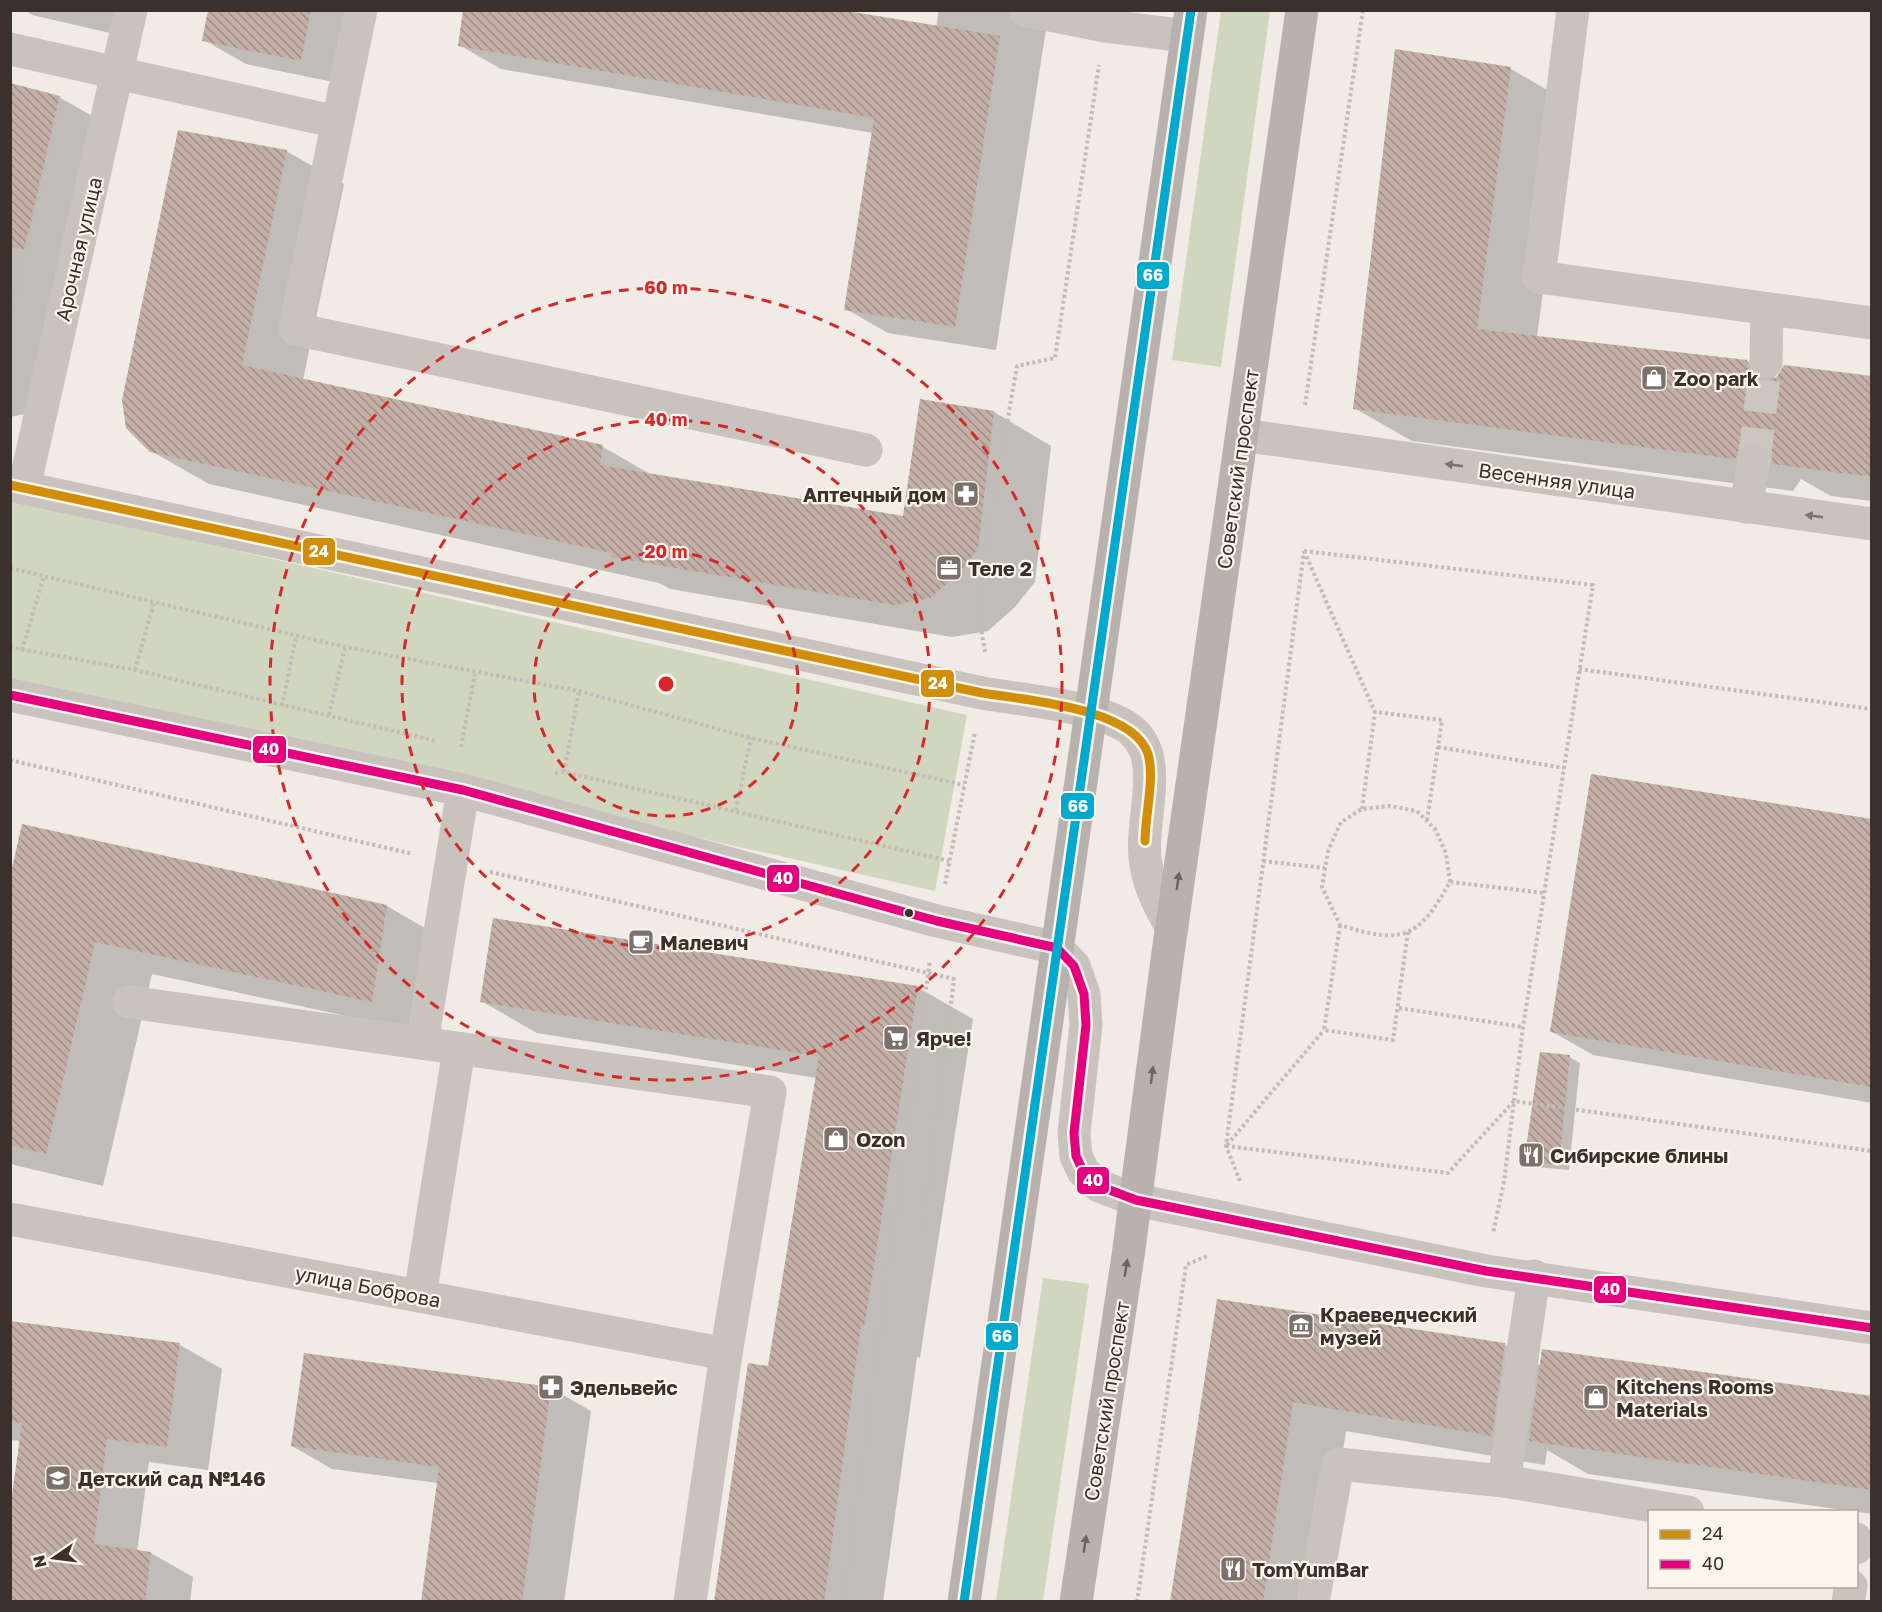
<svg xmlns="http://www.w3.org/2000/svg" width="1882" height="1612" font-family="'Golos Text',sans-serif">
<style>
.green{fill:#d1d6bf}
.shadow{fill:#0003}
.building{fill:url(#building-back-hatch)}
.lines{fill:none;stroke-linecap:round;stroke-linejoin:round}
.minor-tunnel{stroke:#ccc6c0;stroke-width:33;stroke-dasharray:33 16;stroke-linecap:butt}
.path{stroke:#c2bbb6;stroke-width:4;stroke-dasharray:3 3;stroke-linecap:butt}
.minor{stroke:#c9c3be;stroke-width:33}
.major{stroke:#b8b1ad;stroke-width:33}
.bus-1-casing{stroke:#fbf5ee;stroke-width:14}
.bus-2-casing{stroke:#fbf5ee;stroke-width:14}
.bus-3-casing{stroke:#fbf5ee;stroke-width:14}
.bus-1{stroke:#d18e09;stroke-width:9}
.bus-2{stroke:#e5007d;stroke-width:9}
.bus-3{stroke:#00a9ce;stroke-width:9}
.oneway{fill:#7b726d}
.oneway2{fill:#6d645f}
.ring{fill:none;stroke:#d62828;stroke-width:3;stroke-dasharray:10 8}
.bus-dot{fill:#3b302b;stroke:#fbf5ee;stroke-width:2}
.labels{text-anchor:middle;dominant-baseline:central;stroke-width:4.5;stroke-linejoin:round;paint-order:stroke}
.street-label{font-size:20px;fill:#3b302b;stroke:#fbf5ee}
.poi-label{font-size:20px;font-weight:bold;fill:#3b302b;stroke:#fbf5ee;text-anchor:start}
.centre{fill:#d62828;stroke:#fbf5ee;stroke-width:3}
.ring-label{font-size:18px;text-anchor:middle;font-weight:bold;fill:#d62828;stroke:#fbf5ee;stroke-width:4.5;stroke-linejoin:round;paint-order:stroke}
.line-badge{stroke:#fbf5ee;stroke-width:2}
.badge-label{font-size:16px;text-anchor:middle;font-weight:bold;fill:#fff}
</style>
<defs>
<pattern id="building-back-hatch" width="6" height="6" patternUnits="userSpaceOnUse" patternTransform="scale(1.5)"><rect width="6" height="6" fill="#c3afa7"/><path d="M-1 5l2 2M0 0l6 6M5-1l2 2" fill="none" stroke="#a08f88"/></pattern>
</defs>
<rect width="100%" height="100%" fill="#f0ebe5"/>
<g class="green">
<path d="M1221,11h49l-49,356 -49,-7z"/>
<path d="M11,500l956,215 -32,176 -924,-208z"/>
<path d="M1043,1278l46,6 -46,317h-47z"/>
</g>
<g class="shadow">
<path d="M25,10h90l-5,23 -78,-18z"/>
<path d="M210,10h147l-14,74 -97,-20 -42,-24z"/>
<path d="M939,10h110l-53,340 -108,-17 -42,-24 27,-176 -372,-64 -42,-24 477,-18z"/>
<path d="M1511,69l57,33 -31,235 210,24 30,17h95v123l-41,-5 -30,-17 -8,12 -381,-50 -58,-33z"/>
<path d="M10,84l49,13 42,24 -67,291 -24,5z"/>
<path d="M286,151l58,33 -41,196 300,67 49,28 253,43 17,-117 72,11 57,34 -16,136 -20,25 -27,24 -36,6 -282,-48 -11,-6 -450,-99 -58,-33z"/>
<path d="M1872,820v283l-279,-48 -42,-24z"/>
<path d="M10,884l377,22 57,33 -15,95 -277,-60 -49,212 -89,-21 -4,-3z"/>
<path d="M917,987l56,32 -45,286 -8,53 -3,-1 -34,245h-167l54,-234 47,-290 -280,-45 -56,-32z"/>
<path d="M1569,1057l11,6 -11,107 -32,-3 -11,-6z"/>
<path d="M1218,1301l287,44 36,21 331,31v117l-284,-40 -41,-24 -2,15 -199,-34 -26,171h-149z"/>
<path d="M10,1323l170,22 42,24 -14,101 -59,-8 -12,90 14,1 42,24 -3,25h-180l11,-161 -11,-1z"/>
<path d="M305,1354l246,34 40,23 -27,191h-142l16,-119 -106,-14 -40,-23z"/>
</g>
<g class="building">
<path d="M208,10h103l-10,51 -99,-20z"/>
<path d="M463,10h378l159,26 -45,291 -111,-17 30,-192 -416,-72z"/>
<path d="M1395,49l116,18 -34,262 270,31 3,12 6,6 9,3 11,-3 8,-13 88,11v101l-100,-13v-9l-6,-8 -9,-5 -9,1 -8,6 -5,10 -382,-50z"/>
<path d="M10,83l50,13 -35,153 -15,-2z"/>
<path d="M178,130l109,20 -45,215 361,80 -3,20 303,51 17,-117 74,12 -16,138 -20,25 -28,24 -36,7 -283,-48 1,-4 -462,-101 -24,-24 -4,-28z"/>
<path d="M1591,774l281,45v268l-322,-55z"/>
<path d="M22,824l365,81 -15,97 -277,-60 -49,212 -36,-9v-268z"/>
<path d="M493,918l425,68 -45,286 -9,55 -3,-1 -37,276h-110l34,-239 20,3 51,-310 -339,-54z"/>
<path d="M1540,1052l30,3 -11,110 -35,-3z"/>
<path d="M1217,1299l288,44 -13,93 -199,-34 -30,200h-93z"/>
<path d="M10,1321l170,22 -13,104 -60,-8 -13,105 57,8 -6,50h-135v-93l12,-86 -12,-1z"/>
<path d="M1542,1349l330,47v94l-343,-49z"/>
<path d="M304,1353l247,34 -29,215h-101l18,-135 -148,-21z"/>
</g>
<g class="lines">
<path class="minor-tunnel" d="M1754,461l12,-99"/>
<g class="path">
<path d="M78,23l3,-13"/>
<path d="M10,319l50,-218"/>
<path d="M1305,405l58,-395"/>
<path d="M1304,551l289,34 -70,442 -19,155 -11,51"/>
<path d="M1304,551l71,161"/>
<path d="M10,568l335,79 234,44 172,47 213,47"/>
<path d="M10,647l125,23 301,71"/>
<path d="M22,650l22,-74"/>
<path d="M985,652l-9,-52 41,-234 38,-8 44,-293"/>
<path d="M1579,669l293,40"/>
<path d="M135,670l19,-68"/>
<path d="M282,706l14,-69"/>
<path d="M329,715l16,-68"/>
<path d="M461,747l14,-73"/>
<path d="M1438,747l126,21"/>
<path d="M10,760l403,94"/>
<path d="M564,772l15,-81"/>
<path d="M555,773l9,-1 385,89"/>
<path d="M1362,809l13,-97 67,8 -15,100"/>
<path d="M736,810l15,-72"/>
<path d="M1263,861l62,7"/>
<path d="M490,872l464,107 -31,249"/>
<path d="M1450,882l-4,-29 -11,-24 -18,-18 -27,-5 -28,3 -21,13 -13,29 -6,36 18,38c62,20 78,14 110,-43l94,11"/>
<path d="M945,884l30,-152"/>
<path d="M1340,925l-16,105 69,10 15,-108"/>
<path d="M1399,1008l124,19"/>
<path d="M1227,1145l97,-115"/>
<path d="M1226,1146l222,27 66,-72 358,50"/>
<path d="M1240,1181l-14,-35 78,-595"/>
<path d="M843,1602l87,-642"/>
<path d="M1137,1602l49,-337 21,-9"/>
</g>
<g class="minor">
<path d="M361,10l-66,319 571,121"/>
<path d="M1025,10l80,16 82,10"/>
<path d="M1573,10l-34,267 333,46"/>
<path d="M10,49l327,73"/>
<path d="M1766,362l1,-52"/>
<path d="M1242,435l630,89"/>
<path d="M10,485l972,208c40,7 103,12 138,30 53,26 17,96 26,142 4,23 14,42 26,63"/>
<path d="M24,488l107,-478"/>
<path d="M1746,507l8,-46"/>
<path d="M10,695l453,95 474,131 120,27 17,18 10,28 2,31 -12,108 2,23 7,15 16,15 37,14 350,71 386,57"/>
<path d="M129,1002l641,90 -44,262 -36,248"/>
<path d="M422,1043l41,-253"/>
<path d="M10,1219l716,135"/>
<path d="M1534,1276l-30,205 184,31"/>
<path d="M420,1296l39,-247"/>
<path d="M1856,1539v9"/>
<path d="M1313,1602l25,-138 166,17"/>
<path d="M1848,1602l3,-16"/>
</g>
<g class="major">
<path d="M964,1602l227,-1592"/>
<path d="M1076,1602l52,-346 40,-303 134,-943"/>
</g>
<defs>
<path id="bus-1" d="M10,485l972,208c43,7 152,15 166,61 7,23 -3,62 -3,87"/>
<path id="bus-2" d="M10,695l453,95 474,131 120,27 17,18 10,28 2,31 -12,108 2,23 7,15 16,15 37,14 350,71 386,57"/>
<path id="bus-3" d="M964,1602l227,-1592"/>
</defs>
<use href="#bus-1" class="bus-1-casing"/>
<use href="#bus-2" class="bus-2-casing"/>
<use href="#bus-3" class="bus-3-casing"/>
<use href="#bus-1" class="bus-1"/>
<use href="#bus-2" class="bus-2"/>
<use href="#bus-3" class="bus-3"/>
</g>
<defs><path id="oneway-solid" d="M-6-.8H1V-3.2L6.5 0L1 3.2V.8H-6Z" transform="scale(1.5)"/></defs>
<g class="oneway">
<use href="#oneway-solid" transform="translate(1454 465) rotate(-172)"/>
<use href="#oneway-solid" transform="translate(1814 516) rotate(-172)"/>
</g>
<g class="oneway2">
<use href="#oneway-solid" transform="translate(1178 881) rotate(-82)"/>
<use href="#oneway-solid" transform="translate(1152 1075) rotate(-83)"/>
<use href="#oneway-solid" transform="translate(1126 1268) rotate(-81)"/>
<use href="#oneway-solid" transform="translate(1085 1544) rotate(-81)"/>
</g>
<g class="ring">
<circle cx="666" cy="684" r="132"/>
<circle cx="666" cy="684" r="264"/>
<circle cx="666" cy="684" r="396"/>
</g>
<defs>
<symbol id="shop-square" viewBox="-11 -11 22 22"><rect x="-9" y="-9" width="18" height="18" rx="4" fill="#7a716c" stroke="#fbf5ee"/><path d="M-5-2.5h2.3a2.7 3.5 0 0 1 5.4 0H5L5.5 6h-11ZM-1.5-2.5h3a1.5 2.3 0 0 0-3 0Z" fill="#fff"/></symbol>
<symbol id="pharmacy-square" viewBox="-11 -11 22 22"><rect x="-9" y="-9" width="18" height="18" rx="4" fill="#7a716c" stroke="#fbf5ee"/><path d="M-2-6h4v4h4v4h-4v4h-4v-4h-4v-4h4Z" fill="#fff"/></symbol>
<symbol id="office-square" viewBox="-11 -11 22 22"><rect x="-9" y="-9" width="18" height="18" rx="4" fill="#7a716c" stroke="#fbf5ee"/><path d="M-6-3h4V-5.5h4V-3h4V5H-6ZM-1-4.5V-3h2v-1.5ZM-6 0V1H6V0Z" fill="#fff"/></symbol>
<symbol id="cafe-square" viewBox="-11 -11 22 22"><rect x="-9" y="-9" width="18" height="18" rx="4" fill="#7a716c" stroke="#fbf5ee"/><path d="M-5.5-4.5H6V0H3Q3 3.5 0 3.5H-2.5Q-5.5 3.5-5.5 0ZM3-3.2v2h1.7v-2ZM-6 4.5H4V6H-6Z" fill="#fff"/></symbol>
<symbol id="supermarket-square" viewBox="-11 -11 22 22"><rect x="-9" y="-9" width="18" height="18" rx="4" fill="#7a716c" stroke="#fbf5ee"/><path d="M-6-5.5h2.5l.6 2H6L4.5 2H-2.5L-4.4-4H-6ZM-1.5 3.2a1.3 1.3 0 1 0 .1 0ZM3 3.2a1.3 1.3 0 1 0 .1 0Z" fill="#fff"/></symbol>
<symbol id="restaurant-square" viewBox="-11 -11 22 22"><rect x="-9" y="-9" width="18" height="18" rx="4" fill="#7a716c" stroke="#fbf5ee"/><path d="M-5-6h1v4h1v-4h1v4h1v-4h1v5L-1.5 .5V6h-2V.5L-5-1ZM5-6V6H3V1.5H1.5Q1.5-4 5-6Z" fill="#fff"/></symbol>
<symbol id="museum-square" viewBox="-11 -11 22 22"><rect x="-9" y="-9" width="18" height="18" rx="4" fill="#7a716c" stroke="#fbf5ee"/><path d="M0-6L6-3V-2H-6V-3ZM-5-1h2V3h-2ZM-1-1h2V3h-2ZM3-1h2V3H3ZM-6 4H6V6H-6Z" fill="#fff"/></symbol>
<symbol id="school-square" viewBox="-11 -11 22 22"><rect x="-9" y="-9" width="18" height="18" rx="4" fill="#7a716c" stroke="#fbf5ee"/><path d="M0-5L7-2L0 1L-7-2ZM-4 1L0 2.5L4 1V4Q0 6-4 4Z" fill="#fff"/></symbol>
</defs>
<g fill-rule="evenodd">
<use href="#shop-square" x="1639" y="363" width="30" height="30"/>
<use href="#pharmacy-square" x="951" y="479" width="30" height="30"/>
<use href="#office-square" x="934" y="553" width="30" height="30"/>
<use href="#cafe-square" x="626" y="927" width="30" height="30"/>
<use href="#supermarket-square" x="881" y="1023" width="30" height="30"/>
<use href="#shop-square" x="821" y="1124" width="30" height="30"/>
<use href="#restaurant-square" x="1516" y="1140" width="30" height="30"/>
<use href="#museum-square" x="1286" y="1311" width="30" height="30"/>
<use href="#pharmacy-square" x="536" y="1372" width="30" height="30"/>
<use href="#shop-square" x="1581" y="1382" width="30" height="30"/>
<use href="#school-square" x="43" y="1463" width="30" height="30"/>
<use href="#restaurant-square" x="1218" y="1554" width="30" height="30"/>
</g>
<circle class="bus-dot" cx="909" cy="913" r="5"/>
<g class="labels">
<g class="street-label">
<text transform="translate(78 249) rotate(-77)">Арочная улица</text>
<text transform="translate(1237 469) rotate(-82)">Советский проспект</text>
<text transform="translate(1557 480) rotate(8)">Весенняя улица</text>
<text transform="translate(368 1286) rotate(11)">улица Боброва</text>
<text transform="translate(1106 1401) rotate(-81)">Советский проспект</text>
</g>
<g class="poi-label">
<text x="1674" y="378">Zoo park</text>
<text x="946" y="494" text-anchor="end">Аптечный дом</text>
<text x="968" y="568">Теле 2</text>
<text x="660" y="942">Малевич</text>
<text x="916" y="1038">Ярче!</text>
<text x="856" y="1139">Ozon</text>
<text x="1550" y="1155">Сибирские блины</text>
<text x="1320" y="1314">Краеведческий<tspan x="1320" dy="23">музей</tspan></text>
<text x="1616" y="1386">Kitchens Rooms<tspan x="1616" dy="23">Materials</tspan></text>
<text x="570" y="1387">Эдельвейс</text>
<text x="78" y="1478">Детский сад №146</text>
<text x="1252" y="1569">TomYumBar</text>
</g>
</g>
<circle cx="666" cy="684" r="9" class="centre"/>
<g class="ring-label">
<text x="666" y="294">60 m</text>
<text x="666" y="426">40 m</text>
<text x="666" y="558">20 m</text>
</g>
<g class="line-badge">
<rect x="1136" y="261" width="34" height="29" rx="6" fill="#00a9ce"/>
<rect x="302" y="537" width="34" height="29" rx="6" fill="#d18e09"/>
<rect x="920" y="669" width="35" height="29" rx="6" fill="#d18e09"/>
<rect x="252" y="735" width="35" height="29" rx="6" fill="#e5007d"/>
<rect x="1060" y="792" width="35" height="28" rx="6" fill="#00a9ce"/>
<rect x="766" y="864" width="34" height="29" rx="6" fill="#e5007d"/>
<rect x="1076" y="1166" width="34" height="29" rx="6" fill="#e5007d"/>
<rect x="1593" y="1275" width="34" height="29" rx="6" fill="#e5007d"/>
<rect x="985" y="1322" width="34" height="29" rx="6" fill="#00a9ce"/>
</g>
<g class="badge-label">
<text x="1153" y="281">66</text>
<text x="319" y="557">24</text>
<text x="938" y="689">24</text>
<text x="269" y="755">40</text>
<text x="1078" y="812">66</text>
<text x="783" y="884">40</text>
<text x="1093" y="1186">40</text>
<text x="1610" y="1295">40</text>
<text x="1002" y="1342">66</text>
</g>
<rect width="1882" height="1612" fill="none" stroke="#3b302b" stroke-width="24"/>
<rect x="1648" y="1510" width="210" height="78" fill="#fbf5ee" stroke="#aea6a0" stroke-width="1.5"/>
<rect x="1660" y="1530" width="30" height="9" fill="#d18e09" stroke="#aea6a0" stroke-width="1.5"/>
<text x="1702" y="1540" font-size="18" fill="#3b302b">24</text>
<rect x="1660" y="1560" width="30" height="9" fill="#e5007d" stroke="#aea6a0" stroke-width="1.5"/>
<text x="1702" y="1570" font-size="18" fill="#3b302b">40</text>
<g transform="translate(54 1558) rotate(256)" stroke="#fbf5ee" stroke-width="4.5" paint-order="stroke">
<path d="M0-4.5L10 22L0 15L-10 22Z" fill="#3b302b"/>
<text y="-9" font-size="16" font-weight="bold" text-anchor="middle" fill="#3b302b">N</text>
</g>
</svg>
